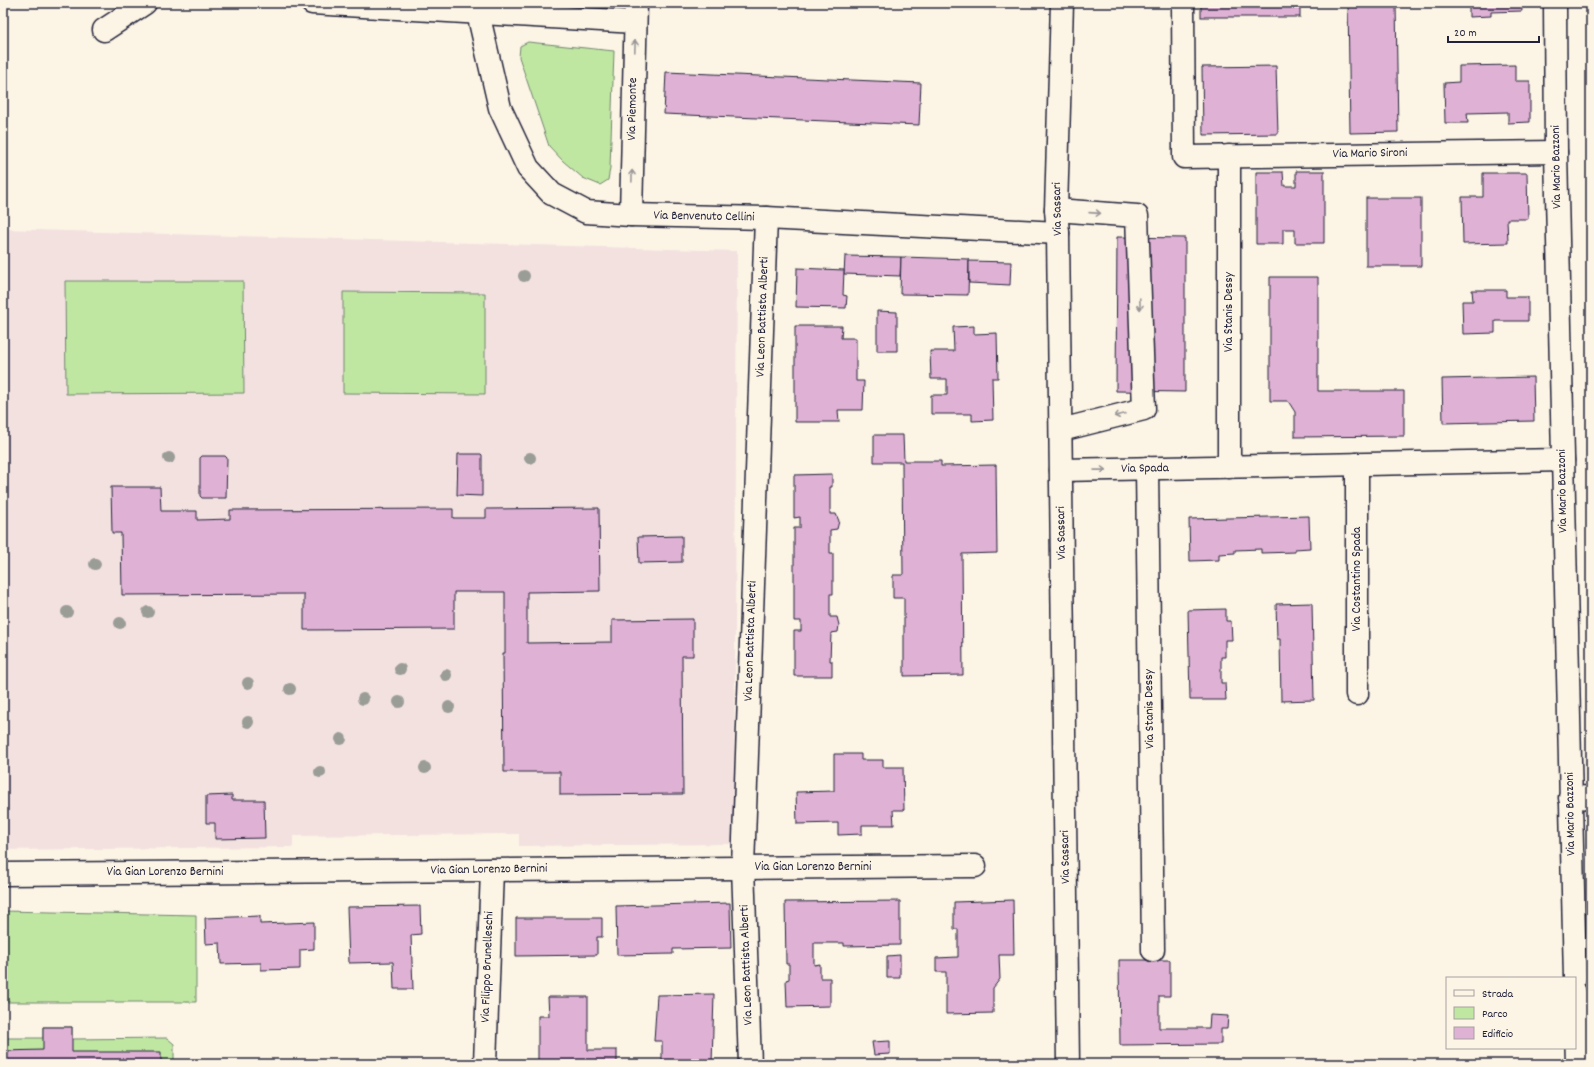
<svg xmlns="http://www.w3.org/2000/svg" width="1594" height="1067" font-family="Dekko,sans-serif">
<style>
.built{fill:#f3e1e0}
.green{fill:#c0e7a2;stroke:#71846e}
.building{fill:#dfb1d4;stroke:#22223b}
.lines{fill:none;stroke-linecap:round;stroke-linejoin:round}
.minor-casing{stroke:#22223b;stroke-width:25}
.minor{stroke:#fcf5e5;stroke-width:22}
.tree{fill:#9a9c96}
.oneway{stroke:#9a9698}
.labels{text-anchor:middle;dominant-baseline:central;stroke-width:3.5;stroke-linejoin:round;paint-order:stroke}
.street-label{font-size:13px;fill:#22223b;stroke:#fcf5e5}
</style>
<rect width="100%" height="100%" fill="#fcf5e5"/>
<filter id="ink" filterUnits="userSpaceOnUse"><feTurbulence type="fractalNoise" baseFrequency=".025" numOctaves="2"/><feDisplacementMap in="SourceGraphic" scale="8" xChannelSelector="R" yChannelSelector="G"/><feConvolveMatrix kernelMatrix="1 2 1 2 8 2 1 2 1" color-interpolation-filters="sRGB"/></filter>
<g filter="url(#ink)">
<path class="built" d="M3,229l734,22 -3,593 -215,2v-12l-226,2v11l-290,3z"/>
<g class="green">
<path d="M528,42l86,9 -4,117 -2,12 -8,5 -17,-7 -20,-17 -14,-15 -30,-89 1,-11z"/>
<path d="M65,281h178l1,112 -178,1z"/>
<path d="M343,292l142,1v101l-142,-1z"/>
<path d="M3,911l193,4v87h-193z"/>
<path d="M43,1027h29v12l95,-1 7,6v20h-171v-26h40z"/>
</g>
<g class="building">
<rect x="1201" y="3" width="99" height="14"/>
<path d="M1348,3h48l2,129 -48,1z"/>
<path d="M1469,3h52l1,8 -31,1v4l-22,1z"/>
<path d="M1515,65v16h15v41l-22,1v-11l-41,1 1,10h-23l-1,-40 15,-1v-16z"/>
<path d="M1276,66l2,68 -75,1 -1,-68z"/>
<path d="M666,72l255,11 -2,42 -255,-11z"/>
<path d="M1296,171h28v72h-29v-14h-12v15h-27v-72h27l1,14h12z"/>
<path d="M1483,173h44l1,46h-21l1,24 -45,1 -1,-47h21z"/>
<rect x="1366" y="198" width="55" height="68"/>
<path d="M1117,237l68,1v154l-69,-1z"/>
<path d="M845,256l56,1 -1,19 -56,-2z"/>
<path d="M901,257l68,2 -1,36 -68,-1z"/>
<path d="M969,261l42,1 -1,23 -41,-2z"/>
<path d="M797,268l47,2 -1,25 4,1 -1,12 -50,-1z"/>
<path d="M1270,277h48v114h86v45l-109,1v-25l-7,-11h-18z"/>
<path d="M1472,290h34v7h22v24h-33v12l-32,1 -1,-33h11z"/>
<path d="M877,311l20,1v39h-20z"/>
<path d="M795,326h47l-1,12h15v43h8l-1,29h-25l1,12h-44z"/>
<path d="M974,326v8l23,-1 1,45h-6l1,42 -21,1v-7h-41v-19h16v-16h-16l-1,-28h24l-1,-24z"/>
<path d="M1533,377l1,44 -91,2 -1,-44z"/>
<path d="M874,435h29l1,26h37v5l55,-1 1,88 -35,1 1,121 -59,1v-78h-11v-23h10l-1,-113h-28z"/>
<path d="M458,454h23l1,1v41l-25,-1z"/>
<path d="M202,456h23l2,2 -1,40h-24l-2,-2v-38z"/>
<path d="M832,474v13h-2v27h6l3,7 -2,8 -7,1v23h3v41h-3v23h7l2,8 -1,7 -7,1 -1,28h2v15h-38v-45h7v-10h-7v-93h6v-11l-6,1v-43z"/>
<path d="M111,487h49l1,24h36v9l33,-1v-9l223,-1v9h33v-9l113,-1 1,83 -73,1v51l85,-1v-22l81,-1v37h-11l1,138 -123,1v-23h-56l-1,-119h2v-61h-51v37l-150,1v-36l-182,1 -1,-62h-9z"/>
<path d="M1309,516l1,32 -15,1v3l-34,1v-4l-26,1v3l-16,1v6l-29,1 -1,-42z"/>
<path d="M682,536v26l-43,1 -1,-26z"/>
<path d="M1312,603l2,97 -33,1 -1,-62h-3l-1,-35z"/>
<path d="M1226,609v12h5l1,19h-7v17h-4v26h4l1,17h-36l-2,-90z"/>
<path d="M834,754h27v6h22v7h20l1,43h-11l1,15h-32v9l-24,1v-12l-41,1 -1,-32 38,-1z"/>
<path d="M232,795v5h32l1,38 -50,1v-16h-9v-27z"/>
<path d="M1013,900l1,55h-15l1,24 -7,9v25l-47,1v-42h-10v-14l22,-1v-28h-4v-27z"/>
<path d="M900,901v44l-56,1v-3h-30v22l6,-1v14h10v28l-43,1 -1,-27 3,-1v-15h-3l-1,-62z"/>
<path d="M730,903l1,45 -58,1v5l-56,1 -1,-49z"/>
<path d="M420,906l1,28 -10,1 2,54h-19l-1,-27 -44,1 -2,-56z"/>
<path d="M260,916v8l54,-2v27l-14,1v19l-39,1v-7l-40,1 -1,-21 -14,1 -1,-26z"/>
<path d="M516,918h86v19h-5v18l-81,1z"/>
<path d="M900,955v23h-13v-22z"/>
<path d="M1119,960h51v36h-11v32h50l1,-13 18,1 -1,13h-6v15l-101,1z"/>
<path d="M714,994l-2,70h-50v-23h-8l3,-46z"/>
<path d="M548,997h40v53h29v14h-79v-48h11z"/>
<path d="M43,1027h29v25h89v12h-158v-13l40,-1z"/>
<path d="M890,1041v13l-16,1 -2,-13z"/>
<path d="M985,1062v2h-43v-1z"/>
</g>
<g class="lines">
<defs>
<g id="minor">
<path d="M312,3l323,19"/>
<path d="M1062,3l-6,207 2,23 10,831"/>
<path d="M1183,3l1,154 372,-5"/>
<path d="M1555,3l1,149 19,826"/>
<path d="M478,13l22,95 28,60 24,26 34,18 45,3 135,3 292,15"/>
<path d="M104,30l41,-27"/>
<path d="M1229,156v311"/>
<path d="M1056,210l81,6 7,193 -83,21"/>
<path d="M631,215l5,-212"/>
<path d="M1357,464v230"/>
<path d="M1147,468l6,482"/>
<path d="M1061,470l502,-10"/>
<path d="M1570,798l21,-1"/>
<path d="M3,874l972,-8"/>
<path d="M1575,992l2,72"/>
<path d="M485,1064l7,-194"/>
<path d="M750,1064l-7,-197 23,-649"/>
</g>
</defs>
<use href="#minor" class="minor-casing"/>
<use href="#minor" class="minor"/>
</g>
<g class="tree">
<circle cx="524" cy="276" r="6"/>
<circle cx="169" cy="458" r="6"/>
<circle cx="530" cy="458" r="6"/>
<circle cx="95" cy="564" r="6"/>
<circle cx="67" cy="612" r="6"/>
<circle cx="148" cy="612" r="6"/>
<circle cx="120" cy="623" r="6"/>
<circle cx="400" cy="669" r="6"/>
<circle cx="446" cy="675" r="6"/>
<circle cx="248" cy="683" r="6"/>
<circle cx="290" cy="689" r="6"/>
<circle cx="363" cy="699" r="6"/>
<circle cx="399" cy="702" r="6"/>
<circle cx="449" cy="707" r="6"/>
<circle cx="248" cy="722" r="6"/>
<circle cx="341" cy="739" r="6"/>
<circle cx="425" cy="768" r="6"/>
<circle cx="320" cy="772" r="6"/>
</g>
<defs><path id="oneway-shaft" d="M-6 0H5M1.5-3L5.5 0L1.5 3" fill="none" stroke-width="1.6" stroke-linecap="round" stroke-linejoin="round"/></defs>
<g class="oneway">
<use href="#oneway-shaft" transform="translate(635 46) rotate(-88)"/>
<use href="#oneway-shaft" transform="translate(632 176) rotate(-89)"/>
<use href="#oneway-shaft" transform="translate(1095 213) rotate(4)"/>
<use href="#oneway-shaft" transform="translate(1140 304) rotate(88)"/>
<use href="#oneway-shaft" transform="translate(1120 415) rotate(166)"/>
<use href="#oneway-shaft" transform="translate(1100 470) rotate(-1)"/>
</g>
</g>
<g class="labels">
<g class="street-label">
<text transform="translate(633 109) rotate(-89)">Via Piemonte</text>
<text transform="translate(1370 154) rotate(-1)">Via Mario Sironi</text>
<text transform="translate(1557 167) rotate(-91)">Via Mario Bazzoni</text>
<text transform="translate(1058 209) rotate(-91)">Via Sassari</text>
<text transform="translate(704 217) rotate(1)">Via Benvenuto Cellini</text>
<text transform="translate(1229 312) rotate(-90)">Via Stanis Dessy</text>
<text transform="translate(763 317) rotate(-88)">Via Leon Battista Alberti</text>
<text transform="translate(1145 469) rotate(-1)">Via Spada</text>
<text transform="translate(1563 491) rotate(-91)">Via Mario Bazzoni</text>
<text transform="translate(1062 533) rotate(-91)">Via Sassari</text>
<text transform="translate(1357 579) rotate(-90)">Via Costantino Spada</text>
<text transform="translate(751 641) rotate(-88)">Via Leon Battista Alberti</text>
<text transform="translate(1150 709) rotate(-91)">Via Stanis Dessy</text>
<text transform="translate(1571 814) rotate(-91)">Via Mario Bazzoni</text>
<text transform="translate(1066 857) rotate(-91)">Via Sassari</text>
<text x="813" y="867">Via Gian Lorenzo Bernini</text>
<text transform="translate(489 870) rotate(-1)">Via Gian Lorenzo Bernini</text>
<text x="165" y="872">Via Gian Lorenzo Bernini</text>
<text transform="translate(747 965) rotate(-92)">Via Leon Battista Alberti</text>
<text transform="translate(488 967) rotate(-88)">Via Filippo Brunelleschi</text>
</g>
</g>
<rect width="1594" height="1067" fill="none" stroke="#fcf5e5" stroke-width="16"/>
<rect x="8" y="8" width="1578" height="1051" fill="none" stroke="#22223b" stroke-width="1.5" filter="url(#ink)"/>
<rect x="1446" y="977" width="130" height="72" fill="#fcf5e5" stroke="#a5a1a1"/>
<rect x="1454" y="990" width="20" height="6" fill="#fcf5e5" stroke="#a5a1a1"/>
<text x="1482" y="997" font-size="12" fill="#22223b">Strada</text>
<rect x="1454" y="1007" width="20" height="12" fill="#c0e7a2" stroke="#a5a1a1"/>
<text x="1482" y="1017" font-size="12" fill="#22223b">Parco</text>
<rect x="1454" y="1027" width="20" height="12" fill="#dfb1d4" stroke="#a5a1a1"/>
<text x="1482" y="1037" font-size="12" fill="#22223b">Edificio</text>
<path d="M1448 36v6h91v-6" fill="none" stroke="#22223b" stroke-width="2"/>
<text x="1454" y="36" font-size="12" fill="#22223b" stroke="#fcf5e5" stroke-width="3" paint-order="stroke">20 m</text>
</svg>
